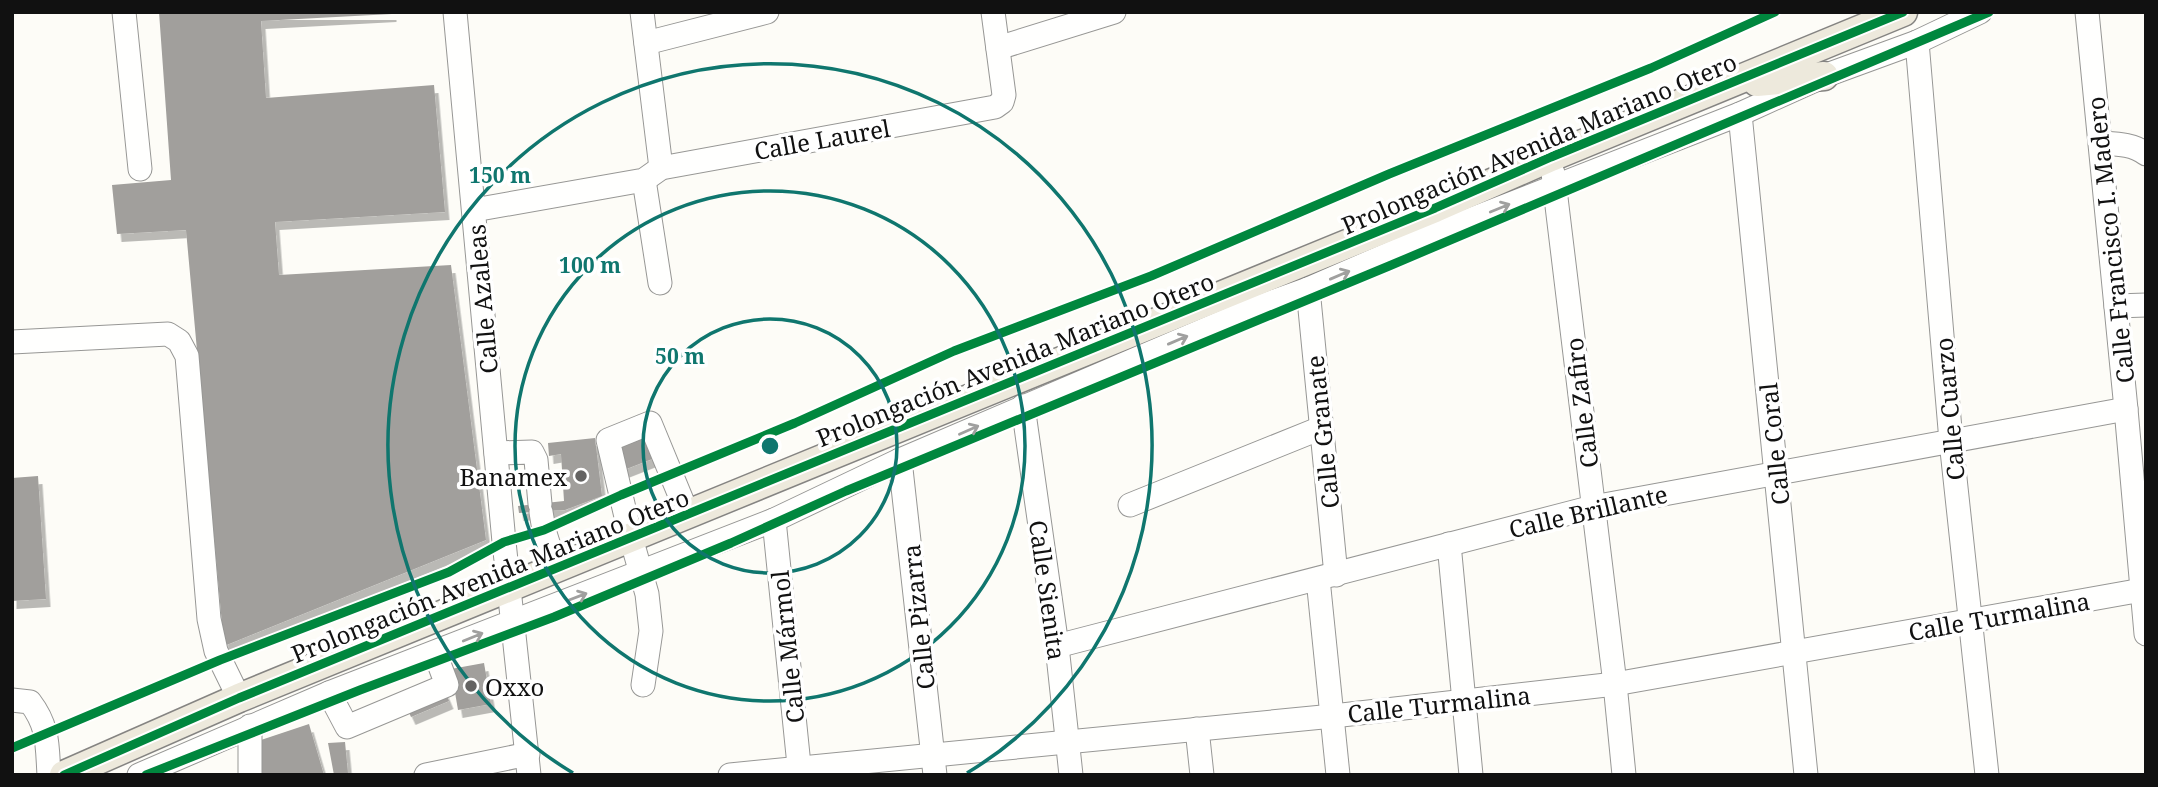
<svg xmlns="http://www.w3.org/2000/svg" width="2158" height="787" font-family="'Noto Serif',serif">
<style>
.building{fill:#a19f9c;filter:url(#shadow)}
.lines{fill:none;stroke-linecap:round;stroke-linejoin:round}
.minor-casing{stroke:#979795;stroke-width:25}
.major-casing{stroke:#858482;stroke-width:31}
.minor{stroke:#fffffe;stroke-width:23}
.major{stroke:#ede9dc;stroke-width:28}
.cycleway-casing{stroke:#fff;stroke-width:13}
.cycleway{stroke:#00873e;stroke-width:9}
.oneway{stroke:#a0a09f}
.ring{fill:none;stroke:#0f766e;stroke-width:3.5}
.poi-dot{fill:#646362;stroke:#fff;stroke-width:2.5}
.labels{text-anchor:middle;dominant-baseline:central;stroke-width:7;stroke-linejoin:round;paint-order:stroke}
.street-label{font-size:24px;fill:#111;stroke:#fff}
.poi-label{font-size:24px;fill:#111;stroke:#fff;text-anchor:end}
.centre{fill:#0f766e;stroke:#fff;stroke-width:3.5}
.ring-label{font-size:21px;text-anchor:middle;font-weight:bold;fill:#0f766e;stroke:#fff;stroke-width:7;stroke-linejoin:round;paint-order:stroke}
</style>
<defs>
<filter id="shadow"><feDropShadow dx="4.5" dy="8" stdDeviation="0" flood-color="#0004"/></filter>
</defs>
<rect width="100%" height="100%" fill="#fdfcf7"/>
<g class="building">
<path d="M159,12h233v2l-131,7 5,77 168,-13 11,127 -170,10 4,53 172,-10 35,275 -262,106 -38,-416 -69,4 -5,-49 59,-5z"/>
<path d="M660,428l10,24 -59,23 -9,-24z"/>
<path d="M595,438l7,58 -37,14 -46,3 -1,-7 46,-5 -3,-47 -12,2 -1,-13z"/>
<path d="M38,476l8,123 -34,2v-123z"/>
<path d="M484,663l7,41 -33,6 -7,-41z"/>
<path d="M441,682l8,19 -38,16 -8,-18z"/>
<path d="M309,724l15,51h-65l-4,-33z"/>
<path d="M345,742l3,31 -14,2 -6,-32z"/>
</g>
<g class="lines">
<defs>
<g id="minor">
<path d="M124,12l16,157"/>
<path d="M455,12l49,530 25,233"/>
<path d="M642,12l19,156"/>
<path d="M2087,12l39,397 20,225"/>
<path d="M1917,42l34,399 36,334"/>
<path d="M646,43l121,-31"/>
<path d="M998,48l116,-36"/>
<path d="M1740,114l66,661"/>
<path d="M2101,143c15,1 32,1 45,11"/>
<path d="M1553,173l62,511 9,91"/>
<path d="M644,180l16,103"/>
<path d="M474,210l170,-30 17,-12 334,-61 7,-5 2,-7 -11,-83"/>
<path d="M1308,289l28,286"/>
<path d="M2116,306l30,-1"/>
<path d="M12,342l156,-8 11,7 8,15 22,263 7,32 23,47"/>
<path d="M1023,406l34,240 14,129"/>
<path d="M496,453l36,-1 4,8 4,44"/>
<path d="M900,460l35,315"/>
<path d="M1130,505l191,-77"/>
<path d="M541,512l3,18 12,38"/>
<path d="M774,520l26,255"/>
<path d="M1449,544l22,231"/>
<path d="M1318,579l20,196"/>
<path d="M1057,646l536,-139 533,-98"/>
<path d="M643,685l8,-54 -4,-37 -16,-56 -23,-98 42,-17 38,92"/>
<path d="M329,693l18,34 100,-42 -12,-32"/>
<path d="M12,700l18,2c19,25 17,43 19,73"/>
<path d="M250,726v49"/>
<path d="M1197,729l5,46"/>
<path d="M139,775l190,-82 445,-173 126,-60 353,-151 55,-20 136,-59 296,-116 84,-38 93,-34 63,-30"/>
<path d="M426,775l102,-21"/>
<path d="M730,775l603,-59 282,-32 527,-94"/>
</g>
<g id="major">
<path d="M1757,82l67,-6"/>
<path d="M64,775l175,-77 1196,-490 116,-51 352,-145"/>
</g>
</defs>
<use href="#minor" class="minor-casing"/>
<use href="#major" class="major-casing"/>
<use href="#minor" class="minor"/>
<use href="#major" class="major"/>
<defs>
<g id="cycleway">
<path d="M12,748l208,-88 229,-88 55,-30 40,-12 77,-35 174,-72 159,-72 197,-75 238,-102 262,-106 124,-56"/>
<path d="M64,775l175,-77 1196,-490 116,-51 352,-145"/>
<path d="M146,775l214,-85 194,-73 177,-74 115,-52 543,-225 600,-254"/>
</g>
</defs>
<use href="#cycleway" class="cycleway-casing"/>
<use href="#cycleway" class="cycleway"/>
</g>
<defs><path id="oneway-shaft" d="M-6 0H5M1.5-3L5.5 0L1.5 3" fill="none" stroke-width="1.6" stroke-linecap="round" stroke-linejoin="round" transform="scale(1.75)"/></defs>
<g class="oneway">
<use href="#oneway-shaft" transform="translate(1500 208) rotate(-22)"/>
<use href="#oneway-shaft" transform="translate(1340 275) rotate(-23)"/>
<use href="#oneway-shaft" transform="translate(1178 340) rotate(-23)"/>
<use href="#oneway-shaft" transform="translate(969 430) rotate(-24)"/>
<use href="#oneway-shaft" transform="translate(577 597) rotate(-21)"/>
<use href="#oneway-shaft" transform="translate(473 637) rotate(-22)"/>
</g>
<g class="ring">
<circle cx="770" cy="446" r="127"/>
<circle cx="770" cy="446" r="255"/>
<path d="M573 773A382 382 0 1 1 967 773"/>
</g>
<g class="poi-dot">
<circle cx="581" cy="476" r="7"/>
<circle cx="471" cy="686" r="7"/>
</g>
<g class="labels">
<g class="street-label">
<text transform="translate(822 139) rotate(-10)">Calle Laurel</text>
<text transform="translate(1539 143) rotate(-23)">Prolongación Avenida Mariano Otero</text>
<text transform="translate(2110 240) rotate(-96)">Calle Francisco I. Madero</text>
<text transform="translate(482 299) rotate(-95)">Calle Azaleas</text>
<text transform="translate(1015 359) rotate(-22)">Prolongación Avenida Mariano Otero</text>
<text transform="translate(1581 403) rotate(-97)">Calle Zafiro</text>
<text transform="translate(1949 409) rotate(-95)">Calle Cuarzo</text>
<text transform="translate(1322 432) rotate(-96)">Calle Granate</text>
<text transform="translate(1774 444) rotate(-96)">Calle Coral</text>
<text transform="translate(1588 511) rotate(-13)">Calle Brillante</text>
<text transform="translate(490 575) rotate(-22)">Prolongación Avenida Mariano Otero</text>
<text transform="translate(1048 590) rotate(82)">Calle Sienita</text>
<text transform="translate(1999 616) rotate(-10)">Calle Turmalina</text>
<text transform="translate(918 617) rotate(-96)">Calle Pizarra</text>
<text transform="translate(787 647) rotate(-96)">Calle Mármol</text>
<text transform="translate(1439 704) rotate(-6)">Calle Turmalina</text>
</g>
<g class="poi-label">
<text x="567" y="476">Banamex</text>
<text x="485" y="686" text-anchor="start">Oxxo</text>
</g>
</g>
<circle cx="770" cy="446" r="10" class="centre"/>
<g class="ring-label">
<text x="500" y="183">150 m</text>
<text x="590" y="273">100 m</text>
<text x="680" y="364">50 m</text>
</g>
<rect width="2158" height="787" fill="none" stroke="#111111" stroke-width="28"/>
</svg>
